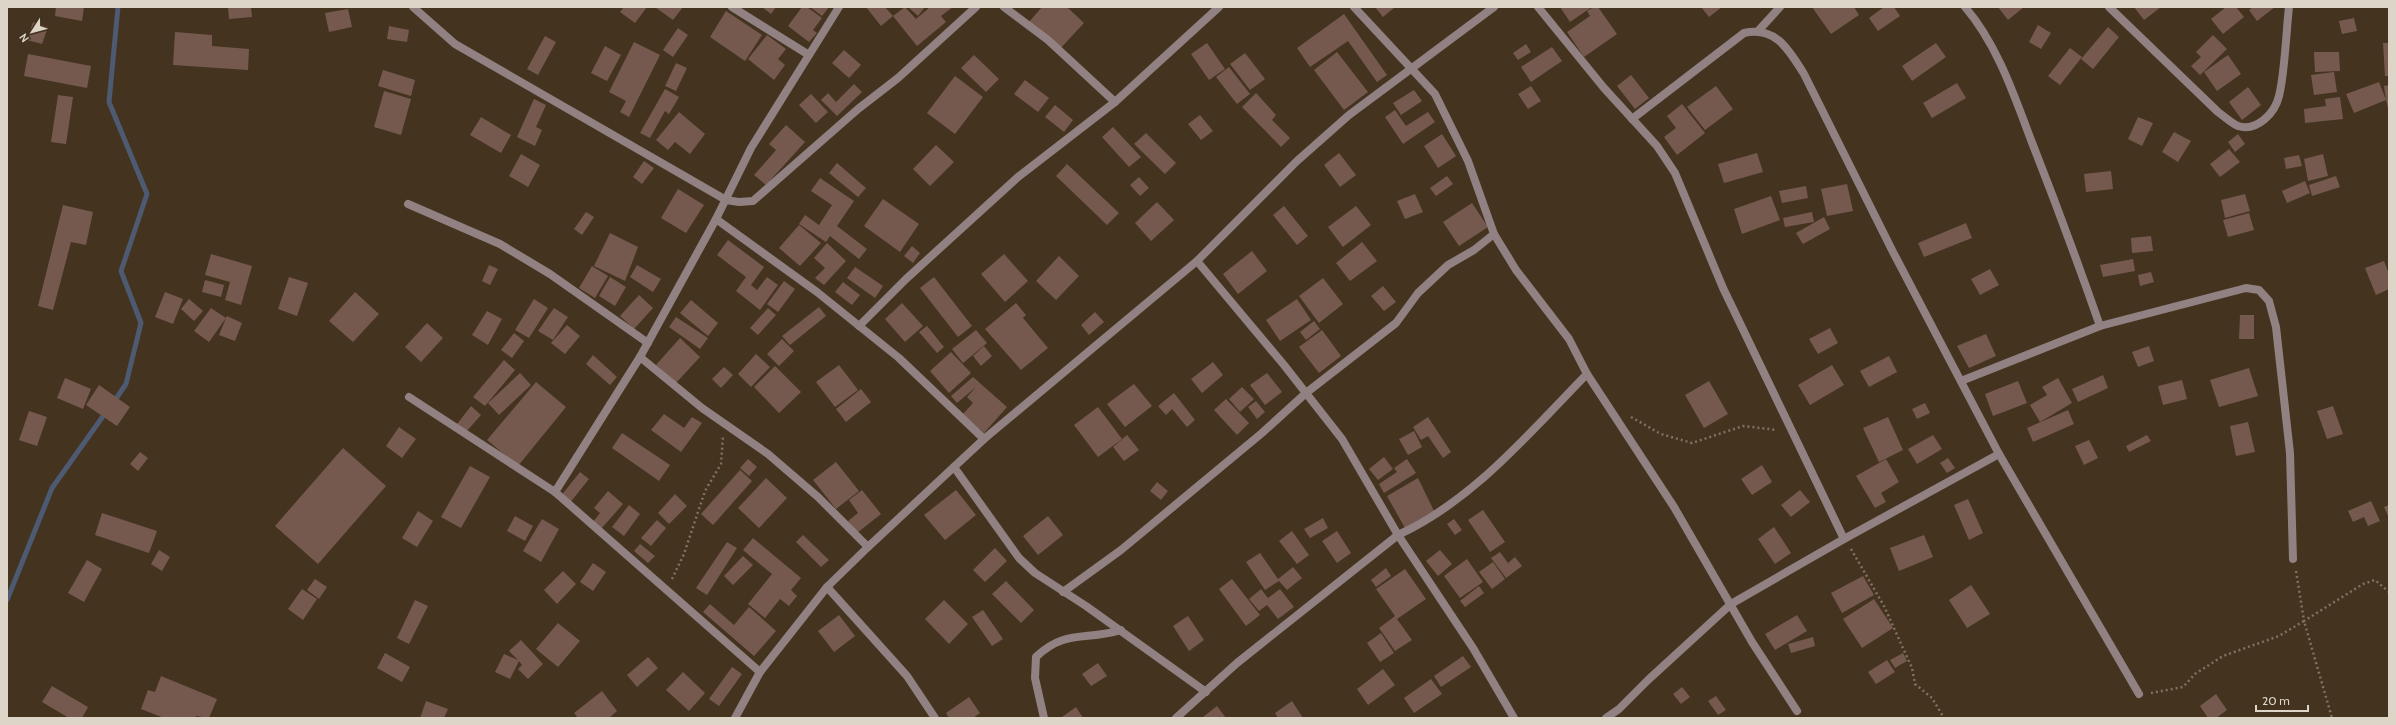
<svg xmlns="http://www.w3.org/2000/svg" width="2396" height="725" font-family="Cabin,sans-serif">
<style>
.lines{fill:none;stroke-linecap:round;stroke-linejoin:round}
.stream{stroke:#4e5a72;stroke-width:5}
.building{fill:#76594e}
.path{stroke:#807362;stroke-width:2.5;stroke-dasharray:2 3;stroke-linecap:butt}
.street{stroke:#918182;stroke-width:8}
</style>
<rect width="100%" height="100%" fill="#43331f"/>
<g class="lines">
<g class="stream">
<path d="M113,403l13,-19 15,-61 -20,-52 26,-77 -38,-92 9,-95"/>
<path d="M7,600l45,-112 54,-76"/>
</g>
</g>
<g class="building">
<path d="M56,7h28l-2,14 -27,-5z"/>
<path d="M228,7h23l1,10 -23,2z"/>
<path d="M624,7h23l-12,16 -15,-11z"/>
<path d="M655,7h28l-10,13z"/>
<path d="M762,7h14l-5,7z"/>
<path d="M802,7h5l15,11 -9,12 4,3 -8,9 -21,-16z"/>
<path d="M810,7h19l-7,9z"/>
<path d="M866,7h19l8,9 -12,10z"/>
<path d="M905,7l11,12 14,-12h23l-12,9 5,6 -29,24 -24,-30z"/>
<path d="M908,7h17l-7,9z"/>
<path d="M1042,7h25l17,16 -25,27 -30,-28z"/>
<path d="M1375,7h20l-12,10z"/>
<path d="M1560,7h32l-22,15z"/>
<path d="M1594,7h4l19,27 -33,23 -17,-25 23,-16 -3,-5z"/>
<path d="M1701,7h21l-13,10z"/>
<path d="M1812,7h42l5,8 -28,19z"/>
<path d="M1884,7h10l6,9 -22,15 -9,-13z"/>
<path d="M1998,7h26l-16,13z"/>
<path d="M2134,7h27l-17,13z"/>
<path d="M2226,7h10l8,10 -21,17 -12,-15z"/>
<path d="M2253,7h22l-18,14 -8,-11z"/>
<path d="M348,9l4,18 -23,5 -4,-19z"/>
<path d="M726,11l36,24 -17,26 -35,-24z"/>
<path d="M1344,14l43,61 -10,7 -29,-41 -38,26 -13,-19z"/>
<path d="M2354,18l3,13 -15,3 -3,-13z"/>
<path d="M33,22l15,5 -6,17 -15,-4z"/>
<path d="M2038,25l13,8 -10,16 -12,-7z"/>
<path d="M389,26l20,4 -2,12 -20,-3z"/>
<path d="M2108,27l11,10 -26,32 -12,-10z"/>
<path d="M678,28l10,7 -15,22 -10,-7z"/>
<path d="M175,32l37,3v11l37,3 -1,21 -75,-5z"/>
<path d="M767,35l19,14 -8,10 7,6 -11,15 -26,-21z"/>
<path d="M2213,35l14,14 -27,26 -9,-9 10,-9 -5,-5z"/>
<path d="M545,36l11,6 -18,33 -11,-6z"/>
<path d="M634,42l26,13 -31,62 -9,-5 6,-11 -17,-9z"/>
<path d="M1207,43l18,26 -16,11 -18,-26z"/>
<path d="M1936,43l10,14 -34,24 -10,-15z"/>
<path d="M2383,43h6v33h-4z"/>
<path d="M1526,44l5,8 -13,8 -5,-7z"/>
<path d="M605,46l16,9 -14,26 -16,-8z"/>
<path d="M1552,47l10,14 -31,21 -10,-15z"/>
<path d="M2070,48l12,9 -22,28 -12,-9z"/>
<path d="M844,50l17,15 -12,13 -17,-15z"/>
<path d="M1337,52l31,40 -24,18 -30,-40z"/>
<path d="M2314,52h25l1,19 -25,1z"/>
<path d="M1245,53l20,26 -15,11 -20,-26z"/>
<path d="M28,54l63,12 -4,22 -63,-12z"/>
<path d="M974,55l25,24 -13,13 -25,-24z"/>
<path d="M2228,55l13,19 -24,17 -13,-19z"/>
<path d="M676,63l11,5 -11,23 -11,-5z"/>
<path d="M1229,67l21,27 -13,10 -21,-27z"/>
<path d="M383,70l32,10 -4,16 -33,-10z"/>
<path d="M2334,72l3,20 -23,3 -3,-20z"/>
<path d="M1631,75l18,23 -14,11 -18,-23z"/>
<path d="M955,76l28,21 -28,37 -28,-21z"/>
<path d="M1025,80l24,18 -11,14 -24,-18z"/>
<path d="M2379,82l7,18 -2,-14 5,-1v27l-3,-12 -32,13 -8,-19z"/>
<path d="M1957,83l9,15 -34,20 -9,-15z"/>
<path d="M854,84l8,8 -25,24 -16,-16 7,-7 8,9z"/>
<path d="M1531,86l10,15 -13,8 -10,-15z"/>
<path d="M1716,86l17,23 -28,21 -18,-23z"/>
<path d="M2248,87l13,18 -19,15 -13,-18z"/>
<path d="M665,89l14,8 -10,17 -4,-3 -15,27 -10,-5z"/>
<path d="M1414,90l8,11 -21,14 -8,-12z"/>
<path d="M384,91l27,8 -10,36 -27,-8z"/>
<path d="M1256,93l20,22 -4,5 18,18 -9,9 -39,-40z"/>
<path d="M811,94l17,18 -12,11 -17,-18z"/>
<path d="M58,95l15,2 -7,47 -15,-2z"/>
<path d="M2340,97l3,22 -38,4 -1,-14 22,-3 -1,-7z"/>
<path d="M534,99l12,6 -10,22 6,3 -7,16 -18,-9z"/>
<path d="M1682,104l23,29 -28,22 -13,-18 12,-9 -9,-12z"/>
<path d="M1055,105l18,15 -9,12 -19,-15z"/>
<path d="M1395,110l11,16 22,-14 7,10 -32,22 -18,-27z"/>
<path d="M679,112l26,22 -15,20 -15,-12 -7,8 -12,-10z"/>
<path d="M1200,115l13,16 -12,9 -13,-16z"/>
<path d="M481,117l30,18 -10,18 -31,-18z"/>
<path d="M2138,117l15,6 -11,23 -14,-7z"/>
<path d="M786,125l19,17 -39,43 -12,-10 22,-25 -7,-6z"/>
<path d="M1113,127l28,30 -12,10 -27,-30z"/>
<path d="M2174,132l17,9 -13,21 -16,-10z"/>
<path d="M1146,133l30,30 -11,11 -31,-30z"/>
<path d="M1442,134l14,22 -18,12 -14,-22z"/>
<path d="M2238,134l7,10 -10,8 -7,-10z"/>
<path d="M936,145l18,17 -24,24 -17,-17z"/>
<path d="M2229,149l11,13 -20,15 -10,-13z"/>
<path d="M1339,153l17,22 -16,12 -16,-22z"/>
<path d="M1757,153l6,19 -39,11 -6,-19z"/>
<path d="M521,154l19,11 -12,22 -19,-11z"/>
<path d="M2323,154l5,22 -20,5 -4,-22z"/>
<path d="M2299,155l3,11 -16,3 -2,-11z"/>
<path d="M644,161l10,7 -12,16 -9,-7z"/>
<path d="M837,163l29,25 -8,9 -29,-24z"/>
<path d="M1067,164l52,49 -12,12 -51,-49z"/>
<path d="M2111,171l2,18 -27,3 -2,-18z"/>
<path d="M1447,176l6,8 -17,12 -6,-8z"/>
<path d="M2336,176l4,11 -28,9 -3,-11z"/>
<path d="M1139,177l10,11 -9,8 -10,-11z"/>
<path d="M820,178l34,23 -17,25 30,23 -8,10 -29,-23 -4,6 -27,-18 6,-9 14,10 13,-20 -21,-14z"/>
<path d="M2305,181l5,12 -23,10 -5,-12z"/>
<path d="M1847,184l6,27 -26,5 -6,-27z"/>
<path d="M1806,186l2,12 -26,5 -3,-12z"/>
<path d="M678,189l26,16 -18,28 -25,-15z"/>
<path d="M1415,194l8,18 -18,7 -8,-18z"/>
<path d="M2245,194l5,17 -25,7 -4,-18z"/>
<path d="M1771,196l9,24 -38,14 -8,-25z"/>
<path d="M883,199l36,25 -19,28 -36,-26z"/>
<path d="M1157,202l17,18 -23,21 -16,-18z"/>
<path d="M1472,203l16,24 -29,19 -16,-24z"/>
<path d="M63,205l30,7 -7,33 -15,-3 -18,68 -15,-4z"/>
<path d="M1284,206l24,30 -11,9 -24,-30z"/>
<path d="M1356,206l15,19 -28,22 -15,-20z"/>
<path d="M586,212l8,5 -12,18 -8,-6z"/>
<path d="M1812,212l2,10 -29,5 -2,-9z"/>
<path d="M2249,213l5,17 -26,7 -5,-17z"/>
<path d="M1824,217l6,12 -27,15 -7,-11z"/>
<path d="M1966,223l6,15 -48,19 -6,-14z"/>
<path d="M799,225l22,18 -21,23 -21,-18z"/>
<path d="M610,233l28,14 -13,34 -31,-15z"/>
<path d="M2151,236l2,15 -21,2 -1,-15z"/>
<path d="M728,240l36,27 -13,18 6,5 10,-13 11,8 -18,25 -24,-19 10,-14 -29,-22z"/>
<path d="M1362,242l15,19 -27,20 -14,-18z"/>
<path d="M827,243l19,18 -22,24 -9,-7 10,-10 -11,-10z"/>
<path d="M912,246l8,7 -7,10 -9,-7z"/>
<path d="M1252,251l15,20 -29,23 -15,-20z"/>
<path d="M211,254l41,12 -11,39 -16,-5 5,-18 -25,-7z"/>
<path d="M1004,254l24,27 -23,21 -24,-28z"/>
<path d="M1059,256l20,20 -23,24 -20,-19z"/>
<path d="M2133,259l2,12 -32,6 -3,-12z"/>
<path d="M2384,261l5,13v15l-13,6 -11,-27z"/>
<path d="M489,265l9,4 -8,16 -8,-4z"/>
<path d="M637,265l24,14 -8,13 -23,-15z"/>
<path d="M592,266l16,10 -13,22 -16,-10z"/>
<path d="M855,267l28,19 -8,12 -28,-20z"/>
<path d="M1990,269l9,16 -19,10 -9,-16z"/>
<path d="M2151,272l3,10 -14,4 -2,-11z"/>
<path d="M289,277l19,6 -11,33 -19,-7z"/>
<path d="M610,277l16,10 -11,19 -16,-10z"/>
<path d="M934,277l38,49 -14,11 -38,-49z"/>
<path d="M1323,278l20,26 -24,19 -20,-27z"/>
<path d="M205,280l19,5 -3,12 -19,-5z"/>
<path d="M784,281l11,8 -17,23 -11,-8z"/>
<path d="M843,282l17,13 -8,10 -17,-13z"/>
<path d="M1383,286l13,16 -12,9 -13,-15z"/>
<path d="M165,292l18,7 -10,25 -18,-7z"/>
<path d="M355,292l24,22 -26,28 -24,-21z"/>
<path d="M639,295l14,13 -19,21 -14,-13z"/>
<path d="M189,299l14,12 -9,10 -13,-12z"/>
<path d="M534,299l14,9 -19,30 -14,-8z"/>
<path d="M1297,299l14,21 -31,21 -14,-21z"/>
<path d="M691,300l27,23 -10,13 -28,-23z"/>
<path d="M902,303l21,23 -18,16 -20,-23z"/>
<path d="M1016,303l10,12 -3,3 25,30 -27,22 -36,-41z"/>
<path d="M819,307l7,9 -36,29 -8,-9z"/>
<path d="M211,308l15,10 1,-2 15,7 -7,18 -16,-6 7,-17 -17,24 -15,-11z"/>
<path d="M554,308l14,9 -15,23 -15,-9z"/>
<path d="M768,308l8,7 -18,20 -8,-7z"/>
<path d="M487,311l15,8 -14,26 -16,-10z"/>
<path d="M1095,312l9,10 -15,13 -8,-10z"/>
<path d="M2240,315h14v24h-15z"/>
<path d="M676,317l32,21 -8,11 -31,-22z"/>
<path d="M1314,321l6,8 -14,11 -6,-8z"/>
<path d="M427,323l16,15 -22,24 -16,-15z"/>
<path d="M567,325l13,11 -15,18 -14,-11z"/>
<path d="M927,326l17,21 -7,6 -18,-21z"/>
<path d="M1830,328l8,15 -20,11 -9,-15z"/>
<path d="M976,330l11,13 -24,20 -11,-14z"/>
<path d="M1322,330l19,26 -22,17 -20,-26z"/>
<path d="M514,333l10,8 -12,17 -11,-8z"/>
<path d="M1986,334l10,22 -27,12 -12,-22z"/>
<path d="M680,338l20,19 -24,26 -20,-18z"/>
<path d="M782,339l12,12 -15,15 -12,-12z"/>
<path d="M984,346l8,10 -11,10 -8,-10z"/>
<path d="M2149,346l5,15 -16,6 -6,-15z"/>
<path d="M951,352l20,21 -22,20 -19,-22z"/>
<path d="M756,354l14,13 -19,20 -13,-13z"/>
<path d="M593,355l24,22 -7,8 -24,-21z"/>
<path d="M1889,356l8,16 -28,15 -9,-16z"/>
<path d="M504,360l11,10 -30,36 -12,-9z"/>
<path d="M1213,362l10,13 -21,18 -11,-14z"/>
<path d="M839,365l19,25 -23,17 -19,-25z"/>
<path d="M1832,365l12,20 -34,20 -12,-20z"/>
<path d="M775,366l26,26 -22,21 -25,-26z"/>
<path d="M724,367l9,8 -12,13 -9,-9z"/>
<path d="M2249,368l9,28 -39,11 -9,-27z"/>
<path d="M520,373l11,12 -32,30 -11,-12z"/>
<path d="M1267,373l15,19 -17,13 -15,-20z"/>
<path d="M2103,375l5,13 -30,14 -6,-13z"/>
<path d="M973,377l34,30 -23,26 -21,-19 10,-11 -6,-6 9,-10 -19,16 -6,-7z"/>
<path d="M65,378l26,11 -8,20 -26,-11z"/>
<path d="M2058,378l14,25 -32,19 -10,-17 17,-10 -5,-8z"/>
<path d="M2182,380l5,19 -24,6 -5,-19z"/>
<path d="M1709,381l19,33 -24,14 -19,-33z"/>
<path d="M2018,381l9,22 -34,13 -8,-22z"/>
<path d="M536,382l30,25 -48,59 -31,-26z"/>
<path d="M1134,384l18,22 -27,21 -18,-23z"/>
<path d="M99,385l31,22 -13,19 -31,-21z"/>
<path d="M1242,387l12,12 -14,13 -11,-13z"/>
<path d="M861,389l10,13 -25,20 -10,-13z"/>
<path d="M1174,393l21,27 -8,7 -15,-18 -6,6 -8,-9z"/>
<path d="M1226,399l23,24 -12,12 -23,-25z"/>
<path d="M1256,401l9,11 -8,7 -9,-12z"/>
<path d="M1925,403l5,10 -13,6 -5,-10z"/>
<path d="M471,406l10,9 -15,17 -9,-8z"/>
<path d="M2333,406l10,28 -16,5 -10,-28z"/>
<path d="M1098,407l24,32 -24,18 -24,-32z"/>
<path d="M2068,410l6,14 -41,18 -6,-14z"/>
<path d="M29,411l18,6 -10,29 -18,-6z"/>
<path d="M664,414l20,14 8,-11 10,6 -21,29 -30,-22z"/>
<path d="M1428,417l23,35 -8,6 -15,-22 -7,4 -8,-13z"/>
<path d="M1888,417l15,33 -24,12 -16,-34z"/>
<path d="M2248,422l7,30 -19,4 -6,-30z"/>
<path d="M399,427l17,12 -14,19 -16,-12z"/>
<path d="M1414,431l8,16 -14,8 -9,-16z"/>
<path d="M622,433l48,32 -11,16 -47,-33z"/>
<path d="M1127,435l12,15 -15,11 -11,-14z"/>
<path d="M1933,435l9,14 -25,15 -9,-15z"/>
<path d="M2147,435l4,6 -22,11 -3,-6z"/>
<path d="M2089,440l9,18 -14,7 -9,-19z"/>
<path d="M343,448l43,38 -68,78 -43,-38z"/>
<path d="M140,452l8,6 -10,13 -8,-7z"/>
<path d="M1384,457l9,12 -15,11 -9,-11z"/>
<path d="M1948,458l7,10 -8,5 -7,-10z"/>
<path d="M748,459l9,8 -8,9 -9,-8z"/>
<path d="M1407,459l9,14 -32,20 -5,-9 18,-12 -3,-4z"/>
<path d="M1886,459l13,23 -18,11 5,9 -11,6 -19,-32z"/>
<path d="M836,462l23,29 -23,18 -23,-29z"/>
<path d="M1762,465l10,17 -20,13 -11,-16z"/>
<path d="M470,466l20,11 -29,51 -20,-11z"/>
<path d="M740,470l12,11 -39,44 -12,-11z"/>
<path d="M580,472l9,7 -20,25 -9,-7z"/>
<path d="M766,478l21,20 -28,30 -21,-20z"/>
<path d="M1418,478l16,33 -29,17 -18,-32z"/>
<path d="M1157,482l11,9 -7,9 -11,-9z"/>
<path d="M862,490l19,24 -24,19 -9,-12 10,-8 -9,-13z"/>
<path d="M956,490l20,25 -31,25 -21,-25z"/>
<path d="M1800,490l10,12 -19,15 -10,-12z"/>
<path d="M608,491l15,13 -22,25 -8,-7 7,-9 -6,-5z"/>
<path d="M675,494l12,12 -18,18 -11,-11z"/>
<path d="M1968,499l15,34 -14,7 -15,-35z"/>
<path d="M2371,501l9,20 -12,5 -4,-9 -11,5 -5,-11z"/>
<path d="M629,505l11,9 -16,22 -12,-9z"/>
<path d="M2389,505v13l-5,-11z"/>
<path d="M1483,510l22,32 -15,10 -22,-32z"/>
<path d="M418,511l15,10 -16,26 -15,-9z"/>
<path d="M102,513l55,18 -8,22 -54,-18z"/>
<path d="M515,516l18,10 -8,15 -18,-10z"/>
<path d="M1048,516l15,19 -25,20 -15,-19z"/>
<path d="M1323,518l5,10 -18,10 -6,-9z"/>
<path d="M542,519l17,10 -18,33 -18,-11z"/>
<path d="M1454,519l8,11 -7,5 -8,-11z"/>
<path d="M657,520l9,8 -15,18 -10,-8z"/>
<path d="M1774,527l17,26 -16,11 -17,-25z"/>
<path d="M1292,531l17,24 -12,9 -18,-23z"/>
<path d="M1337,531l14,22 -14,10 -15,-22z"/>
<path d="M803,535l26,25 -8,7 -25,-25z"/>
<path d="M1924,535l9,22 -34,14 -9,-23z"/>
<path d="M753,538l48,40 -10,12 6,6 -8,10 -9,-7 -15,19 -17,-14 24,-30 -29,-24z"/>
<path d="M727,542l10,6 -30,47 -11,-7z"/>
<path d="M640,544l15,12 -7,7 -14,-12z"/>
<path d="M995,548l12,13 -22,21 -12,-12z"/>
<path d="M159,550l11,7 -8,14 -11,-7z"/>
<path d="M1440,550l12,14 -14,12 -12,-15z"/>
<path d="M1500,552l8,11 7,-6 7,9 -16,12 -15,-20z"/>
<path d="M1260,553l18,26 15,-12 9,11 -15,12 -8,-9 -14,9 -19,-28z"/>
<path d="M743,556l10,9 -20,20 -9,-9z"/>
<path d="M1467,559l16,23 -23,16 -16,-22z"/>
<path d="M87,560l15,9 -18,33 -16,-9z"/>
<path d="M1493,562l12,17 -13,10 -13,-17z"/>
<path d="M593,563l13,9 -13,19 -13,-9z"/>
<path d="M1386,568l5,8 -15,11 -5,-7z"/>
<path d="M1405,569l21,30 -29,20 15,21 -17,11 -16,-23 16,-12 -19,-27z"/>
<path d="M563,571l13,13 -19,20 -13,-14z"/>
<path d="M1863,576l11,19 -32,18 -11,-20z"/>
<path d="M315,579l12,8 -8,12 -12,-9z"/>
<path d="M1232,579l28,36 -14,11 -27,-37z"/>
<path d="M1006,581l28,29 -13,13 -29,-29z"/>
<path d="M1971,585l19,29 -23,14 -18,-28z"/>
<path d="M1479,586l5,7 -19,14 -5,-6z"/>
<path d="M302,589l15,10 -14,21 -15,-11z"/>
<path d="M1261,589l7,9 12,-9 14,18 -16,12 -11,-14 -8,6 -10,-12z"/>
<path d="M1874,599l19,29 -31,20 -19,-29z"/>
<path d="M415,600l13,6 -19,38 -12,-6z"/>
<path d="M944,600l24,24 -19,20 -24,-25z"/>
<path d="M710,604l24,21 15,-18 27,24 -22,25 -51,-44z"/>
<path d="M983,610l20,29 -11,7 -20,-29z"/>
<path d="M839,615l16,21 -21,16 -16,-21z"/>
<path d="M1797,615l10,16 -32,19 -10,-16z"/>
<path d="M1188,616l16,24 -15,11 -16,-25z"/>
<path d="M558,623l22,18 -22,26 -22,-18z"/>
<path d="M1381,633l13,20 -14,9 -13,-19z"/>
<path d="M1813,637l2,9 -24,7 -3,-9z"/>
<path d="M521,640l22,24 -15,15 -10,-10 4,-4 -3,-4 -9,18 -15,-7 9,-18 14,6 -9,-9z"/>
<path d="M385,653l25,14 -8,15 -25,-14z"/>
<path d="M1903,653l4,8 -12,7 -5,-8z"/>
<path d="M1463,656l8,11 -30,20 -7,-11z"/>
<path d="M648,657l10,11 -21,19 -10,-12z"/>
<path d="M1887,660l8,12 -19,12 -8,-12z"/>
<path d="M1098,663l9,13 -16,10 -9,-12z"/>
<path d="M732,667l10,7 -23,32 -10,-7z"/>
<path d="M1383,669l12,16 -27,20 -11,-16z"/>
<path d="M683,672l22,21 -16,18 -23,-21z"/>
<path d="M161,676l56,23 -8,19 -13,-2 -1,2h-31l-23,-9 7,-19 7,2z"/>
<path d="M1431,679l11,15 -28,19 -10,-15z"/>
<path d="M52,686l36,21 -6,11h-13l-27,-16z"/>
<path d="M1682,687l8,10 -9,7 -8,-10z"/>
<path d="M602,691l15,20 -8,7h-31l-4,-5z"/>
<path d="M2216,694l11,16 -11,8h-8l-8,-12z"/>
<path d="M1716,696l10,14 -8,5 -10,-14z"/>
<path d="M969,697l11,16 -7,5h-24l-3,-5z"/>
<path d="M426,701l22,8 -4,9h-24z"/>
<path d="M1292,701l11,17h-25l-3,-5z"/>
<path d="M1217,706l9,12h-22l-1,-1z"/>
<path d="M1076,707l7,11h-20l-1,-1z"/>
</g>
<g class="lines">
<g class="path">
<path d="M1631,417l30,17 31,9 51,-17 34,4"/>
<path d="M1851,549l33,57 28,62 3,16 17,14 12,20"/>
<path d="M2296,571l8,50 59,-37 12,-4 14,12"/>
<path d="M672,579l12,-25 21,-63 16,-27 2,-28"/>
<path d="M2151,693l32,-6 12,-13 28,-18 56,-20 25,-15 28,97"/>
</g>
<g class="street">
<path d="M413,7l42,37 271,156 13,2 14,-1 105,-92 40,-31 78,-71"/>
<path d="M732,7l77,48"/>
<path d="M1004,7l44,33 67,62"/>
<path d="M1354,7l81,87 33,67 26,73 22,36 53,69 18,35 87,133 78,135 45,69"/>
<path d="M1538,7l66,81 53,58 18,27 48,115 121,251"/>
<path d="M1965,7c32,37 49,88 66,133 24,61 47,123 69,186"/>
<path d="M2109,7l109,105c6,4 13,11 20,14 19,6 37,-13 41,-30 6,-24 7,-63 10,-89"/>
<path d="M1759,30l21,-23"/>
<path d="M1632,119l112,-86c32,-7 45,17 60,41l89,178 106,202 140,240"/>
<path d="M408,204l92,40 50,30 98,69"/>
<path d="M716,219l101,73 82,66 85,81"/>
<path d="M1197,261l87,104 58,74 56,96 75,113 41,70"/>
<path d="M859,326l47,-47 112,-102 97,-75 104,-95"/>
<path d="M640,357l62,51 66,46 50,43 50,50"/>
<path d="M1961,381l139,-55 146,-38 13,2 10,11 7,26 14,126 3,106"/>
<path d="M409,397l146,95 205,180"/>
<path d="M954,467l65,91 16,15 51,33 120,86"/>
<path d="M555,492l85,-135 76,-138 35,-71 88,-141"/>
<path d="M827,587l80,89 28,42"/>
<path d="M1063,592l58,-42 141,-117 44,-40 90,-70 22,-30 30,-28 26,-15 20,-16"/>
<path d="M735,718l25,-46 67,-85 41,-40 116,-108 213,-178 100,-100 52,-46 145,-108"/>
<path d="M1044,718l-9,-40 1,-21c29,-28 50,-16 85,-27"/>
<path d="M1176,718l61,-55 161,-128c76,-35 131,-102 189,-161"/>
<path d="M1606,718l13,-9 29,-29 83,-76 113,-65 155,-85"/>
</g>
</g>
<rect width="2396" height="725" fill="none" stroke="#ded5c9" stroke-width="16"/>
<g transform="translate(32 32) rotate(234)" stroke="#43331f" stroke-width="3" paint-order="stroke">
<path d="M0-3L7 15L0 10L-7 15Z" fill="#ded5c9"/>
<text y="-6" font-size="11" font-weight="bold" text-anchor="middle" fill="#ded5c9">N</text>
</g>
<path d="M2256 705v6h52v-6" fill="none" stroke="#ded5c9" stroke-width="2"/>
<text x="2262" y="705" font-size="12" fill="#ded5c9" stroke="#43331f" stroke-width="3" paint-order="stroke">20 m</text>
</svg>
